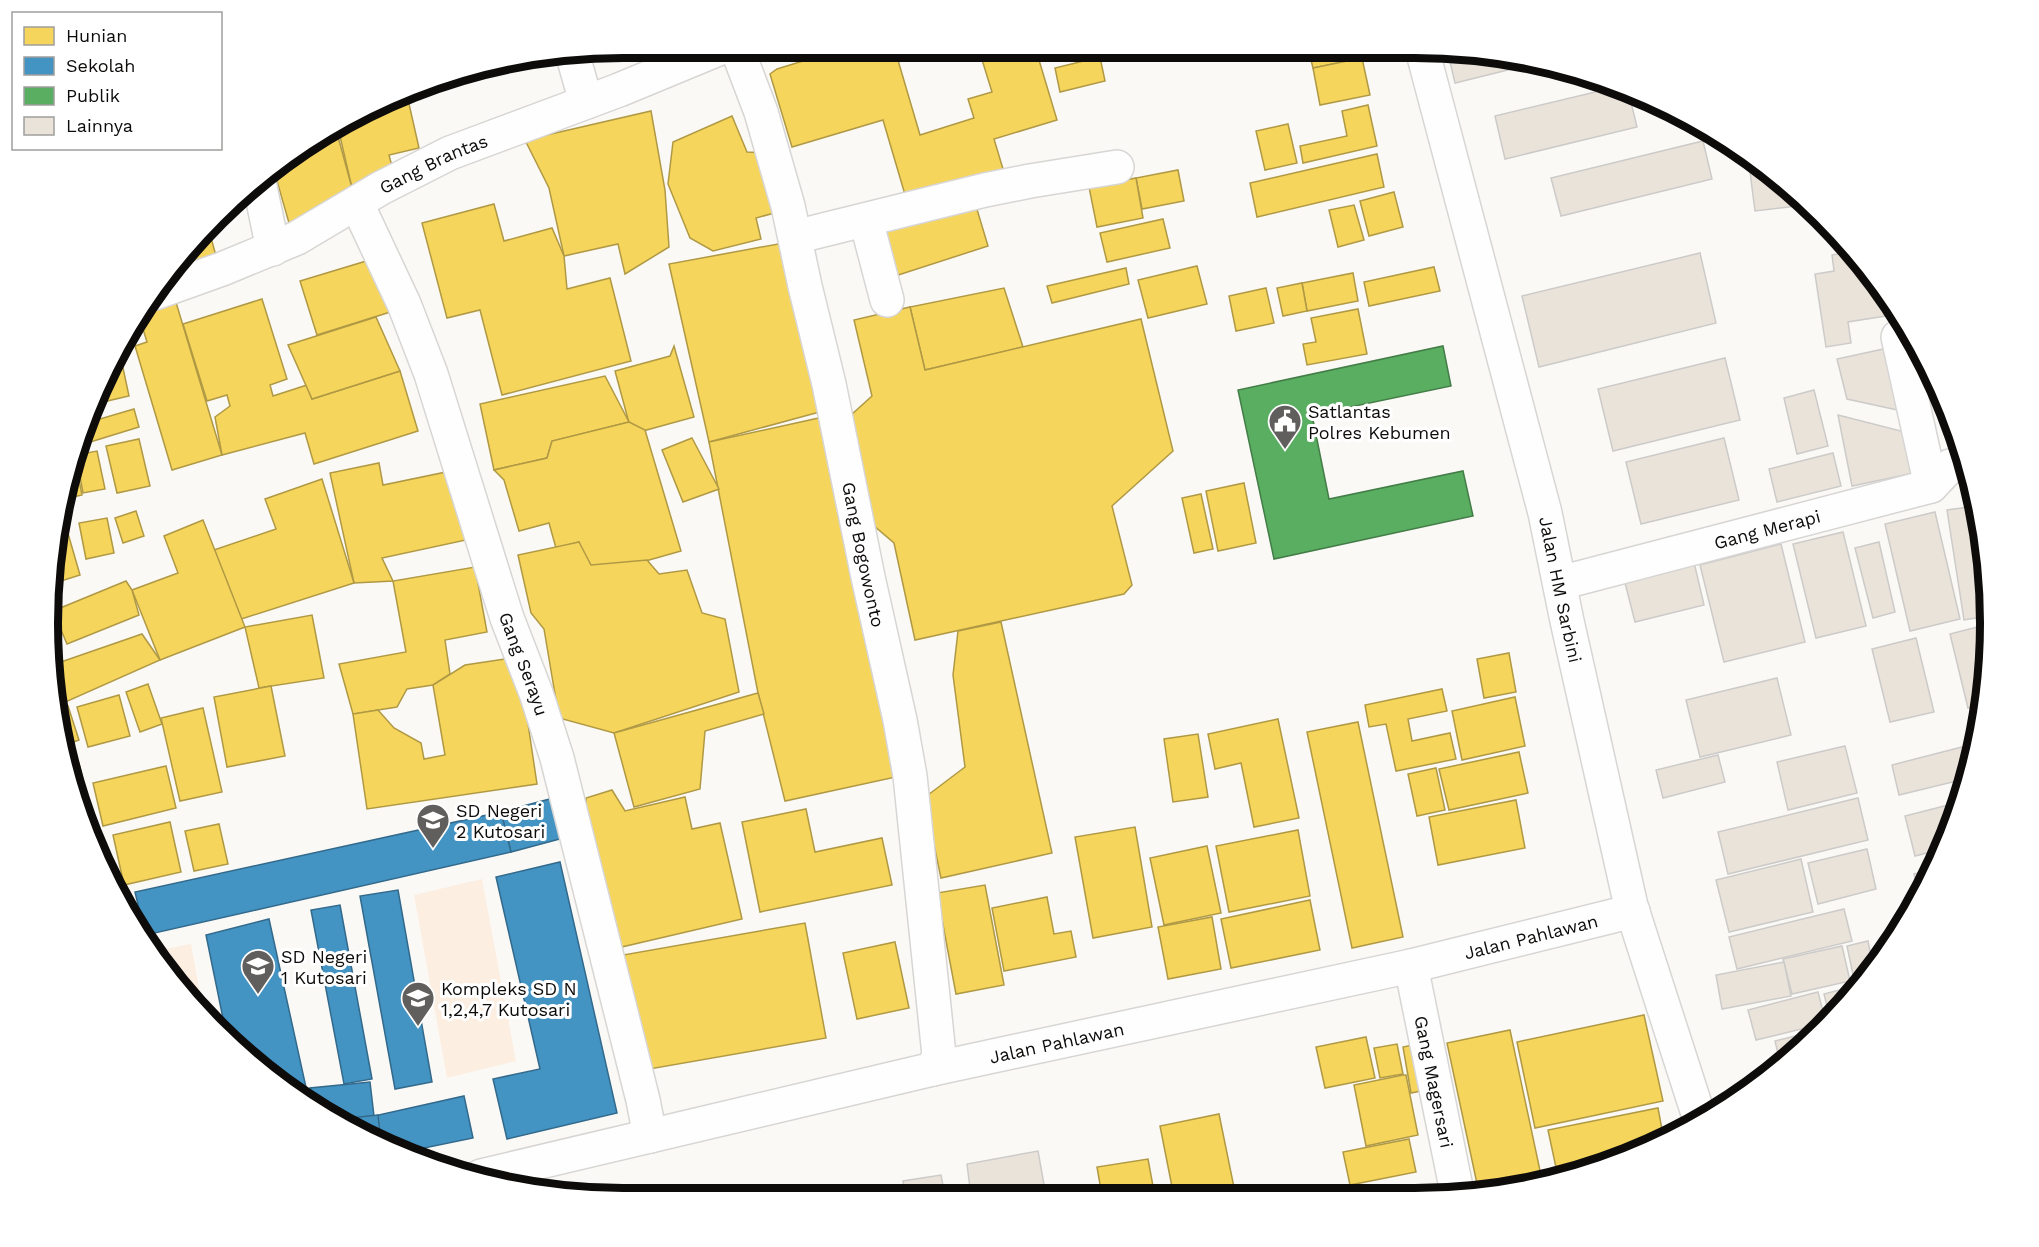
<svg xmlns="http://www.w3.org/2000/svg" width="2039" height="1247" font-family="'Work Sans',sans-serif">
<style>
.green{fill:#fcefe1}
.homes{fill:#f6d55c;stroke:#b09944;stroke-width:1.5}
.schools{fill:#4393c3;stroke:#336a8c;stroke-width:1.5}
.public{fill:#5aae61;stroke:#437d47;stroke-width:1.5}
.building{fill:#eae3da;stroke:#cccbc9;stroke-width:1.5}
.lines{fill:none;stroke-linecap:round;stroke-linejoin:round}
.minor-casing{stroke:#d7d6d4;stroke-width:36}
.major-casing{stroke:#d7d6d4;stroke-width:36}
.minor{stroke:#fefefe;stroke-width:33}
.major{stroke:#fefefe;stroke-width:33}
.labels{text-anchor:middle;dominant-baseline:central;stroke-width:6;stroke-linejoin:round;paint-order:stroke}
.street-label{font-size:18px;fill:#0e0c0b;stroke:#fff}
.poi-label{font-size:18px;fill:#0e0c0b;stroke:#fff;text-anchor:start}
.rim{fill:none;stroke:#0e0c0b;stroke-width:8}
</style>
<rect width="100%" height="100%" fill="#fbf9f6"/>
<g class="green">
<path d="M482,879l34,182 -69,17 -33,-183z"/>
<path d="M191,944l12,66 -36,-36 -12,-23z"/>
</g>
<g class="homes">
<path d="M842,49l53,1 25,85 54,-17 -6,-19 24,-7 -13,-42h57l21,70 -63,19 9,30 -97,29 -23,-78 -91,27 -22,-73 7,-5z"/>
<path d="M1309,52h51l2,6 -49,10z"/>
<path d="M1100,57l5,24 -45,11 -5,-24z"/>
<path d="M1362,58l8,37 -50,10 -7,-37z"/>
<path d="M407,95l12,53 -30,7 6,23 -43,10 -13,-56z"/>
<path d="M1368,105l9,41 -74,17 -3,-17 47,-10 -5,-25z"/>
<path d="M651,111l14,79 4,57 -44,27 -7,-30 -54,12 -15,-68 -24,-48z"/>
<path d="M732,116l15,36 20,1 15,58 -26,7 5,21 -48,12 -23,-13 -22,-54 5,-42z"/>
<path d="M1288,124l9,39 -32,7 -9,-39z"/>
<path d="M337,133l15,55 -59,49 -20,-70z"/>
<path d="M1377,154l7,33 -127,30 -7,-34z"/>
<path d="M1178,170l6,31 -42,8 -6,-31z"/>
<path d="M1136,178l7,40 -46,9 -8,-40z"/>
<path d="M1394,192l9,35 -34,9 -9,-35z"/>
<path d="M973,196l15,50 -96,31 -16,-51z"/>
<path d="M494,204l10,37 48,-13 12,28 3,33 43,-11 21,83 -129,34 -22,-85 -33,8 -25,-95z"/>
<path d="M1354,205l10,35 -26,7 -9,-37z"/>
<path d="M1163,219l7,29 -63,14 -7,-29z"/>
<path d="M210,234l9,33 -53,14z"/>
<path d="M789,242l38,168 -118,32 -40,-178z"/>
<path d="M373,259l30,49 -86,27 -17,-54z"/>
<path d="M1197,266l10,38 -59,14 -10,-38z"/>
<path d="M1434,267l6,24 -71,15 -5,-24z"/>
<path d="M1126,268l3,16 -77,19 -5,-17z"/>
<path d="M1353,273l5,28 -51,10 -5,-28z"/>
<path d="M1302,283l5,28 -24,5 -6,-28z"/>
<path d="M1004,288l19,59 -98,23 -15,-63z"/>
<path d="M1266,288l8,35 -38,8 -7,-35z"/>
<path d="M175,299l47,156 -50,15 -37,-124 12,-4 -8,-26 4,-8z"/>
<path d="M262,299l25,80 -17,6 3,11 34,-11 5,14 88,-28 18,60 -104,33 -9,-31 -83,22 -7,-38 15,-11 -3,-11 -20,6 -24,-77z"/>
<path d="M910,307l15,63 216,-51 32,132 -61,55 20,79 -8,9 -209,46 -21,-97 -21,-18 -33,-100 32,-29 -18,-76z"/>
<path d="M1358,309l9,45 -60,11 -4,-21 13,-2 -5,-24z"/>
<path d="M376,317l24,54 -88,28 -24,-54z"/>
<path d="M674,346l20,71 -62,17 -17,-63 55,-15z"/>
<path d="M120,354l9,42 -26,6 -2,-9z"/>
<path d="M605,376l24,46 -77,19 -5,17 -53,12 -14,-66z"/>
<path d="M134,409l5,18 -52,16 -4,-13 3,-7z"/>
<path d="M828,416l77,359 -120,26 -27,-108 -49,-251z"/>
<path d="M629,422l16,8 36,121 -92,26 -10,-35 -23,6 -7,-25 -30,8 -15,-51 -10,-10 53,-12 5,-17z"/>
<path d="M692,438l27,51 -36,13 -21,-52z"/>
<path d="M139,439l11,47 -33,7 -11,-47z"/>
<path d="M97,451l8,38 -22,4 -7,-38z"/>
<path d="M75,460l7,35 -13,3z"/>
<path d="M379,463l4,22 68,-14 15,69 -84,18 11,23 -39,2 -24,-110z"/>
<path d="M322,479l32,104 -122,39 -24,-70 68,-23 -11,-30z"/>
<path d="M1244,483l12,60 -38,8 -12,-60z"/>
<path d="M1201,494l12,55 -19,4 -12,-55z"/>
<path d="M136,511l8,25 -21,7 -8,-25z"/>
<path d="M107,518l7,35 -28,6 -7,-36z"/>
<path d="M203,520l42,107 -85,33 -28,-70 46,-17 -14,-37z"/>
<path d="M65,523l15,52 -25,8z"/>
<path d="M579,542l12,23 56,-5 12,14 28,-4 15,43 23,6 14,73 -125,41 -55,-15 -15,-89 -13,-16 -13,-58z"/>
<path d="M475,567l12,65 -42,8 5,34 -17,11 -26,4 -10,18 -44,7 -14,-50 67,-12 -13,-71z"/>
<path d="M126,581l6,9 7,25 -72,29 -14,-33z"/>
<path d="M312,615l12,63 -65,10 -14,-61z"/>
<path d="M1001,622l51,231 -111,25 -17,-80 41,-31 -12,-92 5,-44z"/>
<path d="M142,634l18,26 -99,44 -6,-40z"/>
<path d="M1509,653l7,39 -32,6 -7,-39z"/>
<path d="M518,657l19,127 -170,25 -14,-95 25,-4 16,18 27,15 3,16 21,-4 -12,-70 32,-20z"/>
<path d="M148,684l14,40 -22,8 -14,-40z"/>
<path d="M271,686l14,70 -58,11 -13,-70z"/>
<path d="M1442,689l5,22 -39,8 4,22 38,-8 6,26 -60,12 -10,-47 -17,3 -4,-22z"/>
<path d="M758,693l6,21 -59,17 -5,58 -66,18 -20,-74z"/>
<path d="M119,695l11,41 -42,11 -11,-40z"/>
<path d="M1515,697l10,49 -63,14 -10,-49z"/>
<path d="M68,706l11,34 -11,4 -6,-36z"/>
<path d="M203,708l19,84 -42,9 -19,-83z"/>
<path d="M1278,719l21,99 -45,9 -13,-64 -26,6 -7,-35z"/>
<path d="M1358,722l45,215 -51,11 -45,-216z"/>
<path d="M1198,734l10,63 -35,5 -9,-63z"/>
<path d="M1519,752l9,41 -79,17 -10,-41z"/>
<path d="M79,763l15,68h-3l-13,-23 -7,-43z"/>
<path d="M166,766l10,42 -73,18 -10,-43z"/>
<path d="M1436,768l9,42 -28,6 -9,-42z"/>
<path d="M612,790l13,21 60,-14 7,32 28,-6 22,96 -129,30 -28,-127 1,-24z"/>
<path d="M1516,800l9,48 -87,17 -9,-48z"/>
<path d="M806,809l9,43 67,-14 10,47 -132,27 -18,-90z"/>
<path d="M170,822l11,50 -57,13 -11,-50z"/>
<path d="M219,824l9,40 -34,7 -9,-40z"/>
<path d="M1135,827l17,100 -59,11 -18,-101z"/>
<path d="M1298,830l12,66 -81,16 -13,-66z"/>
<path d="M1207,846l14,67 -57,12 -14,-67z"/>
<path d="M985,885l19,100 -48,9 -19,-101z"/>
<path d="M1047,897l7,37 17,-3 5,26 -72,14 -12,-63z"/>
<path d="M1310,900l10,50 -89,18 -10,-49z"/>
<path d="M1212,917l9,52 -53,10 -10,-52z"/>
<path d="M805,923l21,115 -182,32 -21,-115z"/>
<path d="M895,942l14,66 -52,11 -14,-66z"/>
<path d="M1644,1015l19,86 -128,27 -18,-86z"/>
<path d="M1510,1030l32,150 -63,13 -32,-150z"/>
<path d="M1366,1037l9,41 -50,10 -9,-41z"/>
<path d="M1427,1042l8,46 -24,5 -8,-46z"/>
<path d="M1397,1044l6,30 -23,4 -6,-30z"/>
<path d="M1403,1075h3l12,60 -52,11 -12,-61z"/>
<path d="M1658,1108l6,32 -64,29 -42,8 -10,-47z"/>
<path d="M1219,1114l17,83h-62l-14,-71z"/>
<path d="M1409,1139l7,33 -66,13 -7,-33z"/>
<path d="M1148,1159l7,38 -53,-1 -5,-29z"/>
</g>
<g class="schools">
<path d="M561,796l10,40 -60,16 -10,-40z"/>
<path d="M501,812l10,40 -365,83 -2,-5 -9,-38z"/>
<path d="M560,862l57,251 -110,26 -14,-60 47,-10 -44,-192z"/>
<path d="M398,890l34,192 -37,7 -35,-193z"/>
<path d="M340,905l32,174 -28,5 -33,-174z"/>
<path d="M269,919l40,182 -36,-21 -47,-47 -20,-98z"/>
<path d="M370,1082l4,34 -33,3 -29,-17 -2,-14z"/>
<path d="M464,1096l9,42 -73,15 -21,-12 -5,-25z"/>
<path d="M378,1115l3,27 -40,-23z"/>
</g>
<path class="public" d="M1443,346l8,40 -139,29 17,84 134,-28 10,45 -199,43 -36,-169z"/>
<g class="building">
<path d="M1448,53h42l42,11 -77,19z"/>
<path d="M1616,87l12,3 9,37 -132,32 -10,-43z"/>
<path d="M1703,141l9,38 -151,37 -10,-38z"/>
<path d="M1759,163l7,4 29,28 2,11 -42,5 -6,-47z"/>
<path d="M1853,251l46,63 -51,8 3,21 -25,4 -11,-73 19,-3 -2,-16z"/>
<path d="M1700,253l16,70 -177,44 -17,-71z"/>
<path d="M1914,335l20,46 -20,4z"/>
<path d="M1888,348l14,63 -55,-12 -10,-40z"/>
<path d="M1725,358l15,62 -127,31 -15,-62z"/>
<path d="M1814,390l14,56 -31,8 -13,-56z"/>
<path d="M1838,415l67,17 9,41 -62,13z"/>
<path d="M1724,438l15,62 -98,24 -15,-62z"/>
<path d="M1833,453l8,33 -64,16 -8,-33z"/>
<path d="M1976,506l10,42 2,68 -24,4 -17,-110z"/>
<path d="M1935,512l25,107 -50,12 -25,-107z"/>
<path d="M1843,532l23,94 -50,12 -23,-94z"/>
<path d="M1879,542l16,70 -22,6 -18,-70z"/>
<path d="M1781,544l24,98 -81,20 -24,-97z"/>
<path d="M1693,558l11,47 -69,17 -12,-47z"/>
<path d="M1989,624l1,37 -7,43 -15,4 -18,-74z"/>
<path d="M1916,638l18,74 -44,10 -18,-73z"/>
<path d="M1777,678l14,57 -91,22 -14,-57z"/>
<path d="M1845,746l12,47 -69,17 -11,-48z"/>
<path d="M1962,747l7,31 -70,17 -7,-30z"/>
<path d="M1718,755l7,27 -62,16 -7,-28z"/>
<path d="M1858,798l10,42 -140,34 -10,-42z"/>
<path d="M1956,803l1,6 -15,40 -27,7 -10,-40z"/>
<path d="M1867,849l9,40 -58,15 -10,-41z"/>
<path d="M1801,859l12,53 -84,20 -13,-52z"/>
<path d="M1935,868l-3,10 -12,19 -6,-23z"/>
<path d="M1844,909l8,32 -115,28 -8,-32z"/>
<path d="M1868,941l6,31 -9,10 -10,2 -8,-38z"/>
<path d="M1842,946l8,35 -58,13 -9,-35z"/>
<path d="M1784,962l7,34 -69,13 -6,-34z"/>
<path d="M1862,984l-32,35 -6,-25z"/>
<path d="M1818,992l8,31 -70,17 -8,-30z"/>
<path d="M1819,1030l-24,26 -14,10 -6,-25z"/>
<path d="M1038,1151l8,45h-75l-4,-32z"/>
<path d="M941,1175l4,21h-40l-2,-15z"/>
</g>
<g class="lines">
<defs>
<g id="minor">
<path id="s1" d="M737,49l24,63 27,94 17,80 24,98 39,193 32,143 10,56 29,279 -6,14"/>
<path d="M573,56l13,46"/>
<path d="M259,182l14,67"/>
<path id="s2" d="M357,204l47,100 27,70 76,244 29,75 21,65 86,342 7,36"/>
<path d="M866,220l21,80"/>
<path d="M795,237l190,-47 45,-9 87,-14"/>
<path id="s3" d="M155,293l67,-24 75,-31 84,-50 69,-35 169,-63 99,-41"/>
<path d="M1898,337l33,149"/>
<path id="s4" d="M1560,583l371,-97 19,-20 16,-3"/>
<path id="s5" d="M1411,966l47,231"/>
</g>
<g id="major">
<path id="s6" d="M1423,53l122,460 22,108 64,285 70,217"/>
<path id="s7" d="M481,1176l452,-107 478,-103 222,-55"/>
</g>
</defs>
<use href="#minor" class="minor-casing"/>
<use href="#major" class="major-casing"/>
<use href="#minor" class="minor"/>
<use href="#major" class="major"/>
</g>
<defs>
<symbol id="civic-pin" viewBox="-11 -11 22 30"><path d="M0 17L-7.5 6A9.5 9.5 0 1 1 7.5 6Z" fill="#615f5d" stroke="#fff"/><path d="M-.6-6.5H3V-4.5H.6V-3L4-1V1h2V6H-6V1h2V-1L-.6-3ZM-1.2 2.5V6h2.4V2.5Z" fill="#fff"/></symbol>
<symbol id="school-pin" viewBox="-11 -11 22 30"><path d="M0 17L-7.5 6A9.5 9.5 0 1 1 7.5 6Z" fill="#615f5d" stroke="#fff"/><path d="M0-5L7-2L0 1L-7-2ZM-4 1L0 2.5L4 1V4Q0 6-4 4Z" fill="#fff"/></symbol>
</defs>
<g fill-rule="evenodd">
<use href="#civic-pin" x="1266" y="402" width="38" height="52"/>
<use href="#school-pin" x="414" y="801" width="38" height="52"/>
<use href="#school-pin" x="239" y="947" width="38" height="52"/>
<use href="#school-pin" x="399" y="979" width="38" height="52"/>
</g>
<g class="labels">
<g class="street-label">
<text stroke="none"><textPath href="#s3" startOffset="308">Gang Brantas</textPath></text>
<text stroke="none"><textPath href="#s4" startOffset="214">Gang Merapi</textPath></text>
<text stroke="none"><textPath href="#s1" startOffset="522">Gang Bogowonto</textPath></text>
<text stroke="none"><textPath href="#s6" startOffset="554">Jalan HM Sarbini</textPath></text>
<text stroke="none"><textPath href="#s2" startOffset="490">Gang Serayu</textPath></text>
<text stroke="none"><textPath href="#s7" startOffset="1077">Jalan Pahlawan</textPath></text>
<text stroke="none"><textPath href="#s7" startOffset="591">Jalan Pahlawan</textPath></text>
<text stroke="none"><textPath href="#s5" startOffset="118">Gang Magersari</textPath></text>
</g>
<g class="poi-label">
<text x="1308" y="411">Satlantas<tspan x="1308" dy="21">Polres Kebumen</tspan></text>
<text x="456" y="810">SD Negeri<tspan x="456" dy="21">2 Kutosari</tspan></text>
<text x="281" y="956">SD Negeri<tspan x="281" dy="21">1 Kutosari</tspan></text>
<text x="441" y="988">Kompleks SD N<tspan x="441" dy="21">1,2,4,7 Kutosari</tspan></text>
</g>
</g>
<path d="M0 0H2039V1247H0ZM623 58H1415A565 565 0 0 1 1980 623V623A565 565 0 0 1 1415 1188H623A565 565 0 0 1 58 623V623A565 565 0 0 1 623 58Z" fill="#fff" fill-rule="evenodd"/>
<path class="rim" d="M623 58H1415A565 565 0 0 1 1980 623V623A565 565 0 0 1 1415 1188H623A565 565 0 0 1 58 623V623A565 565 0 0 1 623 58Z"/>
<rect x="12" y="12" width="210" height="138" fill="#ffffff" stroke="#9f9e9d" stroke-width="1.5"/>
<rect x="24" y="27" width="30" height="18" fill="#f6d55c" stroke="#9f9e9d" stroke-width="1.5"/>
<text x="66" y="42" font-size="18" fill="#0e0c0b">Hunian</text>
<rect x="24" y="57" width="30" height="18" fill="#4393c3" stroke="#9f9e9d" stroke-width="1.5"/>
<text x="66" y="72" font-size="18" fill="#0e0c0b">Sekolah</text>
<rect x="24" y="87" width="30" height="18" fill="#5aae61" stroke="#9f9e9d" stroke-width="1.5"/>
<text x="66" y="102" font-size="18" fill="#0e0c0b">Publik</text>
<rect x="24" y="117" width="30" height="18" fill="#eae3da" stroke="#9f9e9d" stroke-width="1.5"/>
<text x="66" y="132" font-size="18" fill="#0e0c0b">Lainnya</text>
</svg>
